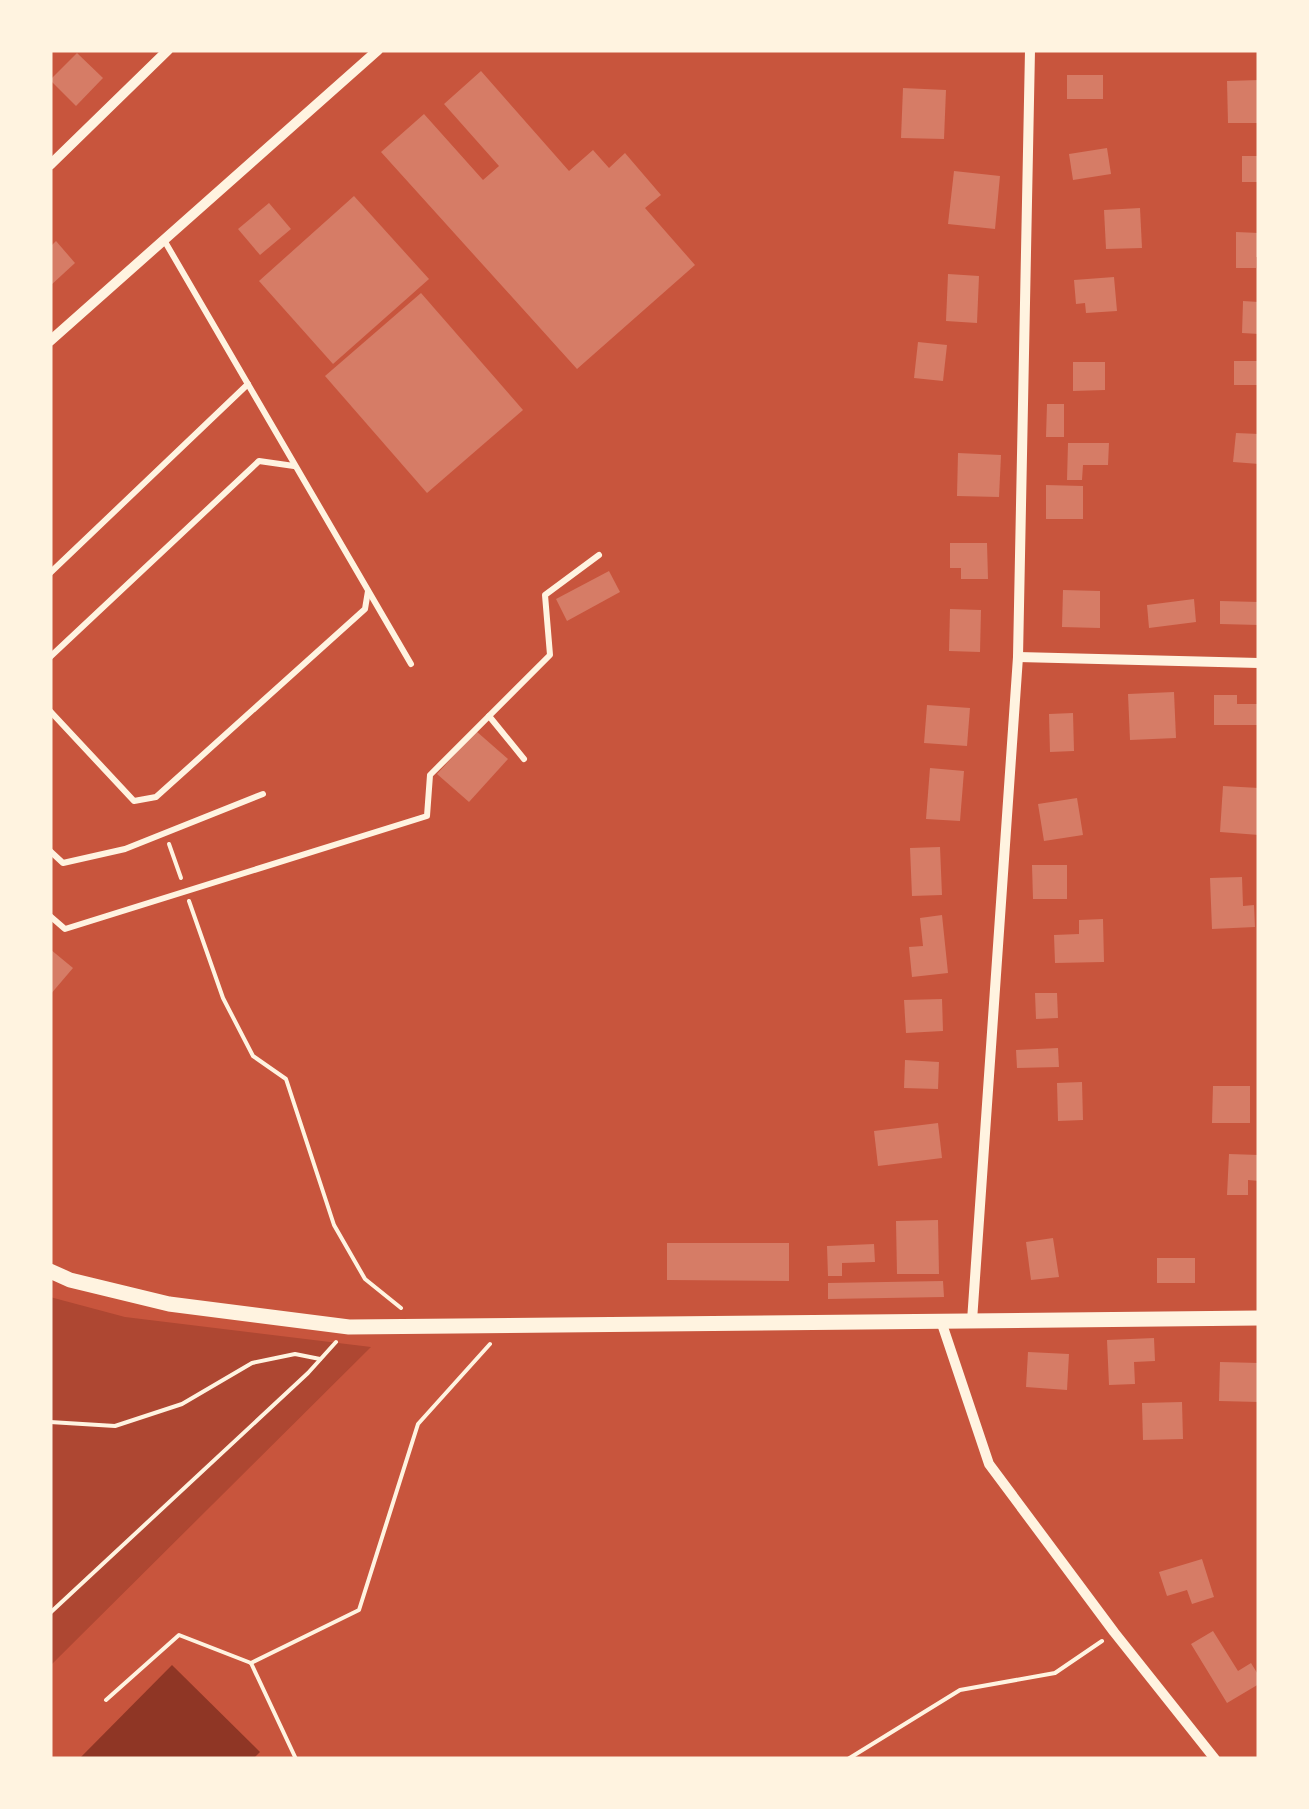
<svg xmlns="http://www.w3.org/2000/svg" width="1309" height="1809" font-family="'PT Sans Narrow',sans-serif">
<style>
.green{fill:#ae4732}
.water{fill:#8f3625}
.building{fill:#d67c66}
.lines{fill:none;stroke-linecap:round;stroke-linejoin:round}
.path{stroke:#fff3e0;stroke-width:4}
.service{stroke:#fff3e0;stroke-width:6}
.minor{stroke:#fff3e0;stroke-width:10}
.tertiary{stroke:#fff3e0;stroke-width:15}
</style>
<rect width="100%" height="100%" fill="#c8553d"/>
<path class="green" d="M50,1297l75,20 246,30 -321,319z"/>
<path class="water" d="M172,1665l88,87 -7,7h-174z"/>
<g class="building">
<path d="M77,53l26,25 -27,28 -26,-26z"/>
<path d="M481,71l88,100 24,-21 16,18 16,-15 36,42 -16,13 50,57 -118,104 -196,-217 43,-38 59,66 16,-14 -55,-62z"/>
<rect x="1067" y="75" width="36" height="24"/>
<path d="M1259,80v43h-31l-1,-42z"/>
<path d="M903,88l43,2 -2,49 -43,-1z"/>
<path d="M1107,148l4,26 -38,6 -4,-26z"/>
<rect x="1242" y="156" width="17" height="26"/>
<path d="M954,171l46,5 -5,53 -47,-5z"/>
<path d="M354,196l75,83 -96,85 -74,-83z"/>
<path d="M269,203l22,26 -31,26 -22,-26z"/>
<path d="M1140,208l2,40 -36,1 -2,-39z"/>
<path d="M1236,232l23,1v24h-3v11h-20z"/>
<path d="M56,241l19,22 -25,23v-39z"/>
<path d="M948,274l31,2 -2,47 -31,-2z"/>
<path d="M1114,277l3,34 -31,2 -1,-10 -9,1 -2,-24z"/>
<path d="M421,293l102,117 -96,83 -102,-117z"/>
<path d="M1243,301l16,1v32l-17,-1z"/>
<path d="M918,342l29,3 -4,36 -29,-3z"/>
<rect x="1234" y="361" width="25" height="24"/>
<path d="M1073,362h32v28l-32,1z"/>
<path d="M1047,404h17v33h-18z"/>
<path d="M1236,433l23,1v30l-26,-2z"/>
<path d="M1068,443h41l-1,22h-25l-1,15h-15z"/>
<path d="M958,453l43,2 -2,42 -42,-1z"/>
<path d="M1046,485l37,1v33h-37z"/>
<path d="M950,543h37l1,36h-27v-11h-11z"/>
<path d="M609,571l11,21 -53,29 -11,-22z"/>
<path d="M1063,590l37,1v37l-38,-1z"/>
<path d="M1194,599l2,23 -47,6 -2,-23z"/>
<path d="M1220,601l39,1v23l-39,-1z"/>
<path d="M950,609l31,1 -1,42 -31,-1z"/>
<path d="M1174,692l2,46 -46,2 -2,-46z"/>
<path d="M1214,695h23v9h22v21h-45z"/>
<path d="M927,705l43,3 -3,38 -43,-3z"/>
<path d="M1073,713l1,38 -24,1 -1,-38z"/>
<path d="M476,731l32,28 -39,43 -32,-28z"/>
<path d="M930,768l34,3 -4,50 -34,-2z"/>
<path d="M1223,786l36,2v47l-39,-3z"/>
<path d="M1077,798l6,37 -39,6 -6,-37z"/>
<path d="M940,847l2,48 -30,1 -2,-48z"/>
<path d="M1032,865h35v34h-34z"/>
<path d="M1242,877l1,29 11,-1 1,22 -43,2 -2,-51z"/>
<path d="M942,915l6,58 -36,4 -3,-30 14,-1 -3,-28z"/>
<path d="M1103,919l1,43 -49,1 -1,-28 25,-1v-14z"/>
<path d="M50,949l23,19 -23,27z"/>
<path d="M1035,993h22l1,25 -22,1z"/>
<path d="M942,999l1,32 -37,2 -2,-33z"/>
<path d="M1058,1048l1,19 -42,1 -1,-18z"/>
<path d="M905,1060l34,2 -1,27 -34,-1z"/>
<path d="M1082,1082l1,38 -25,1 -1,-38z"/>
<path d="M1213,1086h37v37h-38z"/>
<path d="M938,1123l4,35 -64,8 -4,-35z"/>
<path d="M1229,1154l30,1v26l-11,-1v15h-21z"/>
<path d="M938,1220l1,54h-42l-1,-53z"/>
<path d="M1053,1238l6,39 -28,3 -5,-38z"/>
<path d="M667,1243h122v38l-122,-1z"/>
<path d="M874,1244l1,18 -33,1v13h-14l-1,-30z"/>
<rect x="1157" y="1258" width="38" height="25"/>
<path d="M943,1281l1,16 -116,2v-16z"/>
<path d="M1154,1338l1,23 -21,1 1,22 -26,1 -2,-45z"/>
<path d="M1028,1352l41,2 -2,36 -41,-3z"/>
<path d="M1220,1362l39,1v39l-40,-1z"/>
<path d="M1182,1402l1,37 -40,1 -1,-37z"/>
<path d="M1202,1559l12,38 -22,7 -5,-14 -20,6 -8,-24z"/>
<path d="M1213,1631l25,40 13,-8 8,13v8l-32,19 -36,-59z"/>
</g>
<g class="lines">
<g class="path">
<path d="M169,844l12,34"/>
<path d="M189,901l34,97 30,58 33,23 48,146 31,54 36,29"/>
<path d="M50,1422l65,4 67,-22 70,-41 43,-9 25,5"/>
<path d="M50,1613l258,-240 28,-31"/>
<path d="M251,1663l108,-53 59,-186 72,-80"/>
<path d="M106,1700l73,-65 72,28 45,96"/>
<path d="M848,1759l112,-69 95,-17 47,-32"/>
</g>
<g class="service">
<path d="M164,240l247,424"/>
<path d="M50,573l198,-189"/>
<path d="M50,657l209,-196 35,5"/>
<path d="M50,711l84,90 22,-4 209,-188 3,-18"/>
<path d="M489,716l35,43"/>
<path d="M50,851l13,12 62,-14 138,-55"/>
<path d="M50,916l15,13 362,-113 3,-41 120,-120 -5,-60 54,-40"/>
</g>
<g class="minor">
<path d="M50,165l118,-115"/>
<path d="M50,341l328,-291"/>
<path d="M1018,657l241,6"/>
<path d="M945,1321h-4l48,143 125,168 101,127"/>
<path d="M972,1321l46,-664 12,-607"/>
</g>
<path class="tertiary" d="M50,1271l20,9 99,24 180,23 910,-9"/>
</g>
<rect width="1309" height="1809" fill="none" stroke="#fff3e0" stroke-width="105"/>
</svg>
